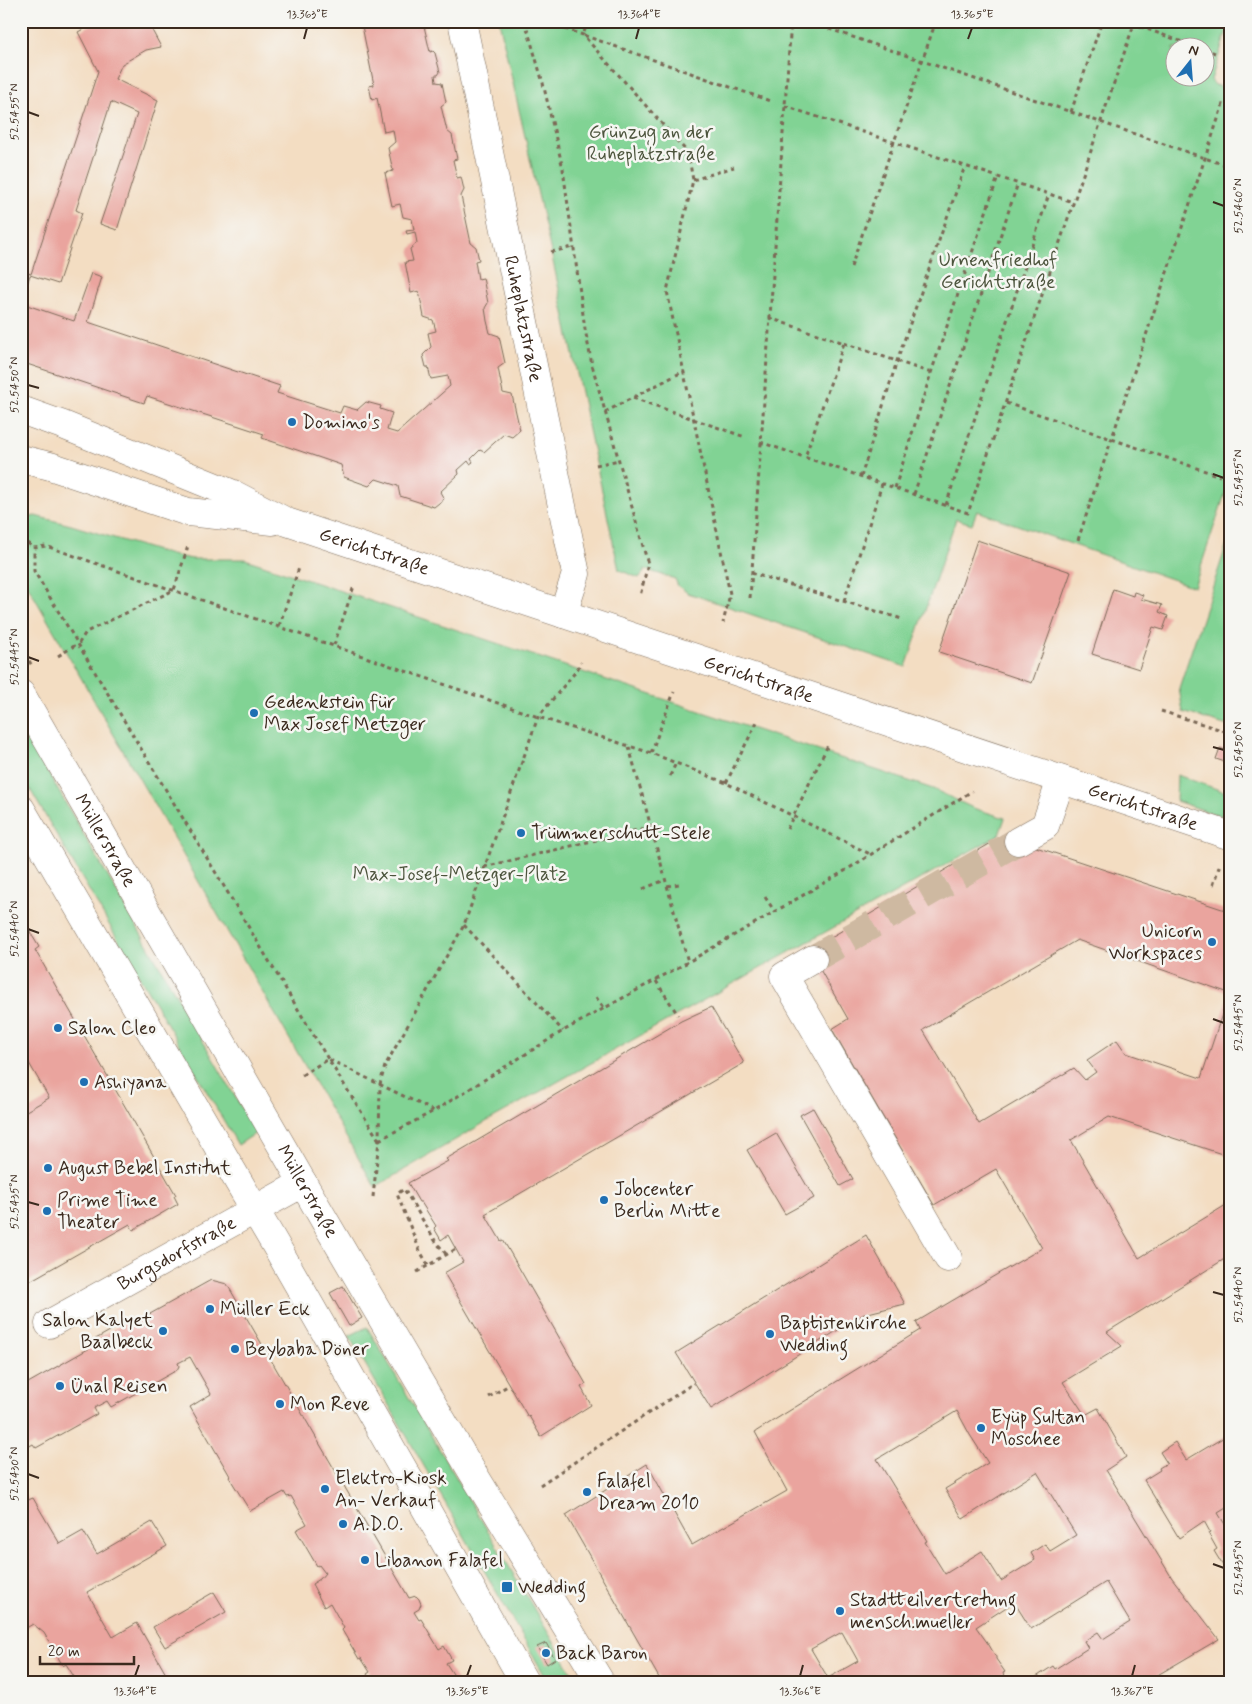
<svg xmlns="http://www.w3.org/2000/svg" width="1252" height="1704" font-family="Mynerve,sans-serif">
<style>
.green{fill:#81d394;stroke:#5e7e59;fill-rule:evenodd}
.building{fill:#eaa49e;fill-rule:evenodd}
.lines{fill:none;stroke-linecap:round;stroke-linejoin:round}
.minor-tunnel{stroke:#ceb9a1;stroke-width:28;stroke-dasharray:28 14;stroke-linecap:butt}
.minor-casing{stroke:#7b6957;stroke-width:29}
.major-casing{stroke:#7b6957;stroke-width:29}
.path{stroke:#7b6957;stroke-width:3;stroke-dasharray:4 4;stroke-linecap:butt}
.minor{stroke:#fff;stroke-width:28}
.major{stroke:#fff;stroke-width:28}
.ticks{fill:none;stroke:#3b2a1e;stroke-width:2}
.poi-dot{fill:#1f6fb2;stroke:#f6f6f2;stroke-width:2}
.labels{text-anchor:middle;dominant-baseline:central;stroke-width:5;stroke-linejoin:round;paint-order:stroke}
.park-label{font-size:19px;fill:#4c543c;stroke:#f6f6f2}
.street-label{font-size:19px;fill:#3b2a1e;stroke:#f6f6f2}
.poi-label{font-size:19px;fill:#3b2a1e;stroke:#f6f6f2;text-anchor:start}
.neatline{fill:none;stroke:#3b2a1e;stroke-width:2}
.ticks-label{font-size:12px;text-anchor:middle;fill:#3b2a1e}
</style>
<rect width="100%" height="100%" fill="#f6f6f2"/>
<filter id="ink" filterUnits="userSpaceOnUse"><feTurbulence type="fractalNoise" baseFrequency=".02" numOctaves="2"/><feDisplacementMap in="SourceGraphic" scale="10" xChannelSelector="R" yChannelSelector="G"/><feConvolveMatrix kernelMatrix="1 2 1 2 8 2 1 2 1" color-interpolation-filters="sRGB"/></filter>
<filter id="wash" filterUnits="userSpaceOnUse"><feTurbulence type="fractalNoise" baseFrequency=".0096" numOctaves="4" result="noise"/><feDisplacementMap in="SourceGraphic" scale="20" xChannelSelector="R" yChannelSelector="G"/><feGaussianBlur stdDeviation="1.12" result="paint"/><feColorMatrix in="noise" values="0 0 0 0 0 0 0 0 0 0 0 0 0 0 0 0 0 1.4 0 .05"/><feComposite in="paint" operator="in"/></filter>
<g filter="url(#wash)">
<rect width="100%" height="100%" fill="#f3ddc2"/>
<g class="green">
<path d="M499,21h731l-19,59 4,5 16,6v385l-37,111 -217,-76 -5,13 -16,-5 -50,148 -218,-74 -10,-7 -3,-7 -31,-10v3l-5,6 -20,-8 -68,-318zM1174,48h30v30h-30z"/>
<path d="M35,516l36,9 100,30 21,4h53l688,230 40,19 32,10 -6,17 -515,288 -109,64 -354,-613v-52l6,-4z"/>
<path d="M1231,532v195l-48,-15 -4,-24z"/>
<path d="M21,726l235,407 -18,12 -217,-371z"/>
<path d="M1177,775l51,18 -7,23 -45,-15z"/>
<path d="M367,1327l211,356h-29l-200,-347z"/>
</g>
<g id="blocks">
<g class="building">
<path d="M98,21h49l14,26 -15,3 -24,14 -7,15 43,21 -41,130 -17,-6 37,-110 -26,-12 -35,108 6,3 -24,71 -28,-9 -5,16 -4,-1v-19l10,3 67,-203 -20,-39z"/>
<path d="M361,21h68l-2,4 -3,1 6,26 3,-1 2,2 5,19 -2,3h-3l1,7 6,1 4,19 -5,4 6,25 5,4 5,24 -4,1 4,18 4,-1 3,13 -3,6 10,47 5,4 3,13 -4,1 3,18 5,-1 5,25 -3,5 2,13 3,12 9,3 6,27 -7,5 5,25 9,2 8,35 -8,7 -8,-3 -20,18 -4,-2 -9,9 2,3 -3,2 -2,-3 -10,9 1,4 -19,18 4,7 -10,8 -34,-11 -2,-10 -22,-7 -7,7 -25,-9 -3,-12 -79,-27 2,-4 -117,-38 -3,7 -123,-41v-59l53,18 17,-48 11,4 -14,45 192,64 -3,7 63,20 3,-7 14,4 9,-8 15,4 -1,3 12,4 -5,17 10,3 53,-47 -2,-10 -17,3 -3,-12h-2l-3,-12 8,-8 -3,-14 8,-2 -3,-11 -9,-3 -5,-26 -8,2 -6,-31 8,-1 -3,-12 7,-6 -2,-11 -8,2 -1,-3 8,-1 -2,-11 -9,-2 -3,-13 -8,2 -7,-33 8,-2 -5,-23 7,-6 -2,-12 -9,2 -7,-34 -5,2 -3,-14 5,-1z"/>
<path d="M977,540l94,32 -39,111 -93,-31z"/>
<path d="M1113,589l20,7 1,-4 9,3 -2,4 21,6 -3,7 9,4 -5,14 -10,-3 -14,42 -47,-15z"/>
<path d="M1220,748l11,4v12l-15,-5z"/>
<path d="M1003,836l228,76v245l-122,-40 -38,23 68,118 92,-56v53l-124,77 15,14 -59,36 22,33 13,-7 28,49 -20,13 66,108 47,61 -75,44h-117l26,-17 2,3 33,-21 -4,-7 14,-9 5,7 27,-17 -24,-40 -75,47 -17,-27 -38,25 13,18 7,12v2l9,13 -2,1 3,10h-344l-96,-168 81,-51 45,81 95,-54 -32,-59 165,-102 -4,-8 126,-74 -46,-79 -62,36 -102,-176 16,-10 -39,-69zM1077,940l152,53 -28,85 -75,-25 -9,-13 -30,20 9,12 -11,8 -11,-12 -95,56 -56,-94zM957,1411l13,24 18,28 -43,26 18,30 74,-47 39,63 -26,16 -5,-7 -14,9 4,7 -34,21 -19,-30 -37,23 -20,-32 2,-1 -50,-82zM842,1632l16,29 -30,17 -17,-29z"/>
<path d="M21,917l18,30 -4,3 141,245 -2,1 4,8 -45,26 -3,-6 -109,62v-172l28,-16 -28,-49z"/>
<path d="M711,1007l33,56 -259,151 16,27 2,-1 83,144 -5,3 10,18 -51,32 -1,-2h1l-11,-19 -1,1 -84,-144 19,-11 -15,-27 -7,5 -7,-12 2,-2 -15,-24h-2l-11,-19 40,-22 -2,-2 235,-138z"/>
<path d="M813,1108l40,71 -13,7 -40,-71z"/>
<path d="M776,1133l38,65 -29,16 -38,-64z"/>
<path d="M866,1235l39,69 -41,10 -153,95 -35,-56z"/>
<path d="M211,1280l16,4 182,314 7,-2 3,3 2,5 -2,5 -5,3 5,8 2,-1 18,30 5,-3 8,14 -6,3 12,19 5,-2 2,3h-93l-5,-9 3,-2 -9,-14 -2,1 -17,-29 2,-2 -14,-25 -6,4 -12,-23 8,-5 5,-6 -6,-8 -2,1 -21,-36 11,-6 -16,-28 -4,1 -3,-5 -34,19 -21,-34 1,-1 -40,-69 21,-13 -21,-37 -12,6 1,3 -2,4 -66,37 -4,-6 -13,7 3,6 -61,34 -3,-4 -12,7v-64l76,-43 -3,-4 37,-21 2,4 8,-4z"/>
<path d="M343,1286l19,32 -13,8 -19,-33z"/>
<path d="M1231,1433v72l-13,8 13,21v45l-17,-28 3,-2 -9,-16 2,-1 -6,-11 -25,17 -35,-58 16,-10 -1,-2 8,-5 -7,-11 15,-10 11,18z"/>
<path d="M21,1488l7,12 5,-2 27,46 23,-13 14,23 55,-32 15,24 -80,46 26,45 24,-14 34,60h-93l-12,-19 -3,2 -19,-33 -11,-9 -12,7z"/>
<path d="M214,1592l12,20 -61,35 -12,-20z"/>
<path d="M546,1643l9,16 -8,5 -10,-17z"/>
</g>
</g>
</g>
<g filter="url(#ink)">
<use href="#blocks" fill-opacity="0" stroke="#7b6957" stroke-width="1"/>
<g class="lines">
<path class="minor-tunnel" d="M813,959l205,-118"/>
<defs>
<g id="minor">
<path id="s1" d="M462,21l114,553 -13,40"/>
<path id="s2" d="M21,410l42,15 170,69 54,28 944,314"/>
<path d="M21,459l29,7 138,46 85,9"/>
<path d="M1018,841l27,-15 16,-46"/>
<path d="M813,959l-29,17 164,282"/>
<path id="s3" d="M49,1324l254,-141"/>
</g>
<g id="major">
<path id="s4" d="M21,694l305,529 144,245 131,215"/>
<path d="M21,809l258,442 246,432"/>
</g>
</defs>
<use href="#minor" class="minor-casing"/>
<use href="#major" class="major-casing"/>
<g class="path">
<path d="M525,21l18,62 20,86 22,160 7,36 56,199 -8,32"/>
<path d="M542,21l41,14 105,118 5,27 -26,111 63,303 -7,29"/>
<path d="M588,21l-5,14 187,66"/>
<path d="M806,21l425,146"/>
<path d="M1125,21l74,27"/>
<path d="M1204,49l11,4"/>
<path d="M785,106l288,96"/>
<path d="M1071,112l31,-91"/>
<path d="M693,180l41,-13"/>
<path d="M551,252l22,-5"/>
<path d="M851,267l43,-125 42,-121"/>
<path d="M769,318l75,25 -39,114"/>
<path d="M844,343l87,30"/>
<path d="M633,398l112,39"/>
<path d="M1006,403l214,73"/>
<path d="M605,412l79,-41"/>
<path d="M760,442l208,71 167,-492"/>
<path d="M596,465l23,-5"/>
<path d="M861,477l36,-116 68,-195"/>
<path d="M895,488l36,-115 67,-196"/>
<path d="M914,494l104,-311"/>
<path d="M946,505l103,-311"/>
<path d="M21,538l13,10"/>
<path d="M1078,540l146,-439"/>
<path d="M751,573l151,46"/>
<path d="M750,598l41,-577"/>
<path d="M844,601l38,-117"/>
<path d="M279,626l20,-58"/>
<path d="M334,645l20,-59"/>
<path d="M21,647l11,19"/>
<path d="M58,656l21,-13 7,-11 88,-42 14,-44"/>
<path d="M1161,711l70,22"/>
<path d="M629,747l59,215"/>
<path d="M651,753l23,-61"/>
<path d="M670,776l6,-13"/>
<path d="M726,783l32,-63"/>
<path d="M787,829l42,-86"/>
<path d="M484,867l166,-40"/>
<path d="M1213,885l7,-21"/>
<path d="M667,886l12,-2"/>
<path d="M643,889l22,-9"/>
<path d="M765,897l10,15"/>
<path d="M464,925l99,106"/>
<path d="M656,981l22,34"/>
<path d="M596,997l8,12"/>
<path d="M302,1075l26,-16 106,52"/>
<path d="M379,1140l-51,-81 -294,-488v-23l12,-2 492,171 113,36 75,30 144,71"/>
<path d="M379,1140l55,-29 129,-80 125,-69 155,-90 129,-81"/>
<path d="M373,1197l6,-57 1,-56 5,-18 79,-141 74,-208 39,-47 4,-8"/>
<path d="M428,1265l-8,-14 -23,-57 7,-5 32,53 10,12"/>
<path d="M417,1272l39,-23"/>
<path d="M489,1397l20,-12"/>
<path d="M540,1485l154,-102"/>
</g>
<use href="#minor" class="minor"/>
<use href="#major" class="major"/>
</g>
</g>
<path class="ticks" d="M304,39l3,-11M636,39l3,-11M968,39l4,-11M28,112l11,4M1213,202l11,4M28,385l11,3M1213,474l11,4M28,657l11,4M1213,747l11,3M28,929l11,4M1213,1019l11,4M28,1202l11,3M1213,1292l11,3M28,1474l11,4M1213,1564l11,4M135,1676l4,-11M467,1676l4,-11M800,1676l3,-11M1132,1676l3,-11"/>
<g class="poi-dot">
<circle cx="292" cy="422" r="5"/>
<circle cx="254" cy="713" r="5"/>
<circle cx="521" cy="833" r="5"/>
<circle cx="1212" cy="942" r="5"/>
<circle cx="58" cy="1028" r="5"/>
<circle cx="84" cy="1082" r="5"/>
<circle cx="48" cy="1168" r="5"/>
<circle cx="604" cy="1200" r="5"/>
<circle cx="47" cy="1211" r="5"/>
<circle cx="210" cy="1309" r="5"/>
<circle cx="163" cy="1331" r="5"/>
<circle cx="770" cy="1334" r="5"/>
<circle cx="235" cy="1349" r="5"/>
<circle cx="60" cy="1386" r="5"/>
<circle cx="280" cy="1404" r="5"/>
<circle cx="981" cy="1428" r="5"/>
<circle cx="325" cy="1489" r="5"/>
<circle cx="587" cy="1492" r="5"/>
<circle cx="343" cy="1524" r="5"/>
<circle cx="365" cy="1560" r="5"/>
<rect x="501" y="1581" width="12" height="12" rx="2.5"/>
<circle cx="840" cy="1611" r="5"/>
<circle cx="546" cy="1653" r="5"/>
</g>
<g class="labels">
<g class="park-label">
<text x="651" y="132">Grünzug an der<tspan x="651" dy="22">Ruheplatzstraße</tspan></text>
<text x="998" y="260">Urnenfriedhof<tspan x="998" dy="22">Gerichtstraße</tspan></text>
<text x="460" y="874">Max-Josef-Metzger-Platz</text>
</g>
<g class="street-label">
<text stroke="none"><textPath href="#s1" startOffset="304">Ruheplatzstraße</textPath></text>
<text stroke="none"><textPath href="#s2" startOffset="381">Gerichtstraße</textPath></text>
<text stroke="none"><textPath href="#s2" startOffset="786">Gerichtstraße</textPath></text>
<text stroke="none"><textPath href="#s2" startOffset="1191">Gerichtstraße</textPath></text>
<text stroke="none"><textPath href="#s4" startOffset="169">Müllerstraße</textPath></text>
<text stroke="none"><textPath href="#s4" startOffset="574">Müllerstraße</textPath></text>
<text stroke="none"><textPath href="#s3" startOffset="146">Burgsdorfstraße</textPath></text>
</g>
<g class="poi-label">
<text x="302" y="422">Domino's</text>
<text x="264" y="702">Gedenkstein für<tspan x="264" dy="22">Max Josef Metzger</tspan></text>
<text x="531" y="833">Trümmerschutt-Stele</text>
<text x="1202" y="931" text-anchor="end">Unicorn<tspan x="1202" dy="22">Workspaces</tspan></text>
<text x="68" y="1028">Salon Cleo</text>
<text x="94" y="1082">Ashiyana</text>
<text x="58" y="1168">August Bebel Institut</text>
<text x="614" y="1189">Jobcenter<tspan x="614" dy="22">Berlin Mitte</tspan></text>
<text x="57" y="1200">Prime Time<tspan x="57" dy="22">Theater</tspan></text>
<text x="220" y="1309">Müller Eck</text>
<text x="153" y="1320" text-anchor="end">Salon Kalyet<tspan x="153" dy="22">Baalbeck</tspan></text>
<text x="780" y="1323">Baptistenkirche<tspan x="780" dy="22">Wedding</tspan></text>
<text x="245" y="1349">Beybaba Döner</text>
<text x="70" y="1386">Ünal Reisen</text>
<text x="290" y="1404">Mon Reve</text>
<text x="991" y="1417">Eyüp Sultan<tspan x="991" dy="22">Moschee</tspan></text>
<text x="335" y="1478">Elektro-Kiosk<tspan x="335" dy="22">An- Verkauf</tspan></text>
<text x="597" y="1481">Falafel<tspan x="597" dy="22">Dream 2010</tspan></text>
<text x="353" y="1524">A.D.O.</text>
<text x="375" y="1560">Libanon Falafel</text>
<text x="518" y="1587">Wedding</text>
<text x="850" y="1600">Stadtteilvertretung<tspan x="850" dy="22">mensch.mueller</tspan></text>
<text x="556" y="1653">Back Baron</text>
</g>
</g>
<rect width="1252" height="1704" fill="none" stroke="#f6f6f2" stroke-width="55"/>
<g transform="translate(1190 62) rotate(17)"><circle r="24" fill="#f6f6f2" stroke="#aba49d"/>
<path d="M0-4L9 19L0 12L-9 19Z" fill="#1f6fb2"/>
<text y="-8" font-size="14" font-weight="bold" text-anchor="middle" fill="#3b2a1e">N</text>
</g>
<path d="M40 1656v8h94v-8" fill="none" stroke="#3b2a1e" stroke-width="2.5"/>
<text x="48" y="1656" font-size="15" fill="#3b2a1e" stroke="#f6f6f2" stroke-width="4" paint-order="stroke">20 m</text>
<rect x="28" y="28" width="1196" height="1648" class="neatline"/>
<g class="ticks-label">
<text x="307" y="18">13.363°E</text>
<text x="639" y="18">13.364°E</text>
<text x="972" y="18">13.365°E</text>
<text transform="translate(14 112) rotate(-90)" y="4">52.5455°N</text>
<text transform="translate(1238 206) rotate(-90)" y="4">52.5460°N</text>
<text transform="translate(14 385) rotate(-90)" y="4">52.5450°N</text>
<text transform="translate(1238 478) rotate(-90)" y="4">52.5455°N</text>
<text transform="translate(14 657) rotate(-90)" y="4">52.5445°N</text>
<text transform="translate(1238 750) rotate(-90)" y="4">52.5450°N</text>
<text transform="translate(14 929) rotate(-90)" y="4">52.5440°N</text>
<text transform="translate(1238 1023) rotate(-90)" y="4">52.5445°N</text>
<text transform="translate(14 1202) rotate(-90)" y="4">52.5435°N</text>
<text transform="translate(1238 1295) rotate(-90)" y="4">52.5440°N</text>
<text transform="translate(14 1474) rotate(-90)" y="4">52.5430°N</text>
<text transform="translate(1238 1568) rotate(-90)" y="4">52.5435°N</text>
<text x="135" y="1695">13.364°E</text>
<text x="467" y="1695">13.365°E</text>
<text x="800" y="1695">13.366°E</text>
<text x="1132" y="1695">13.367°E</text>
</g>
</svg>
